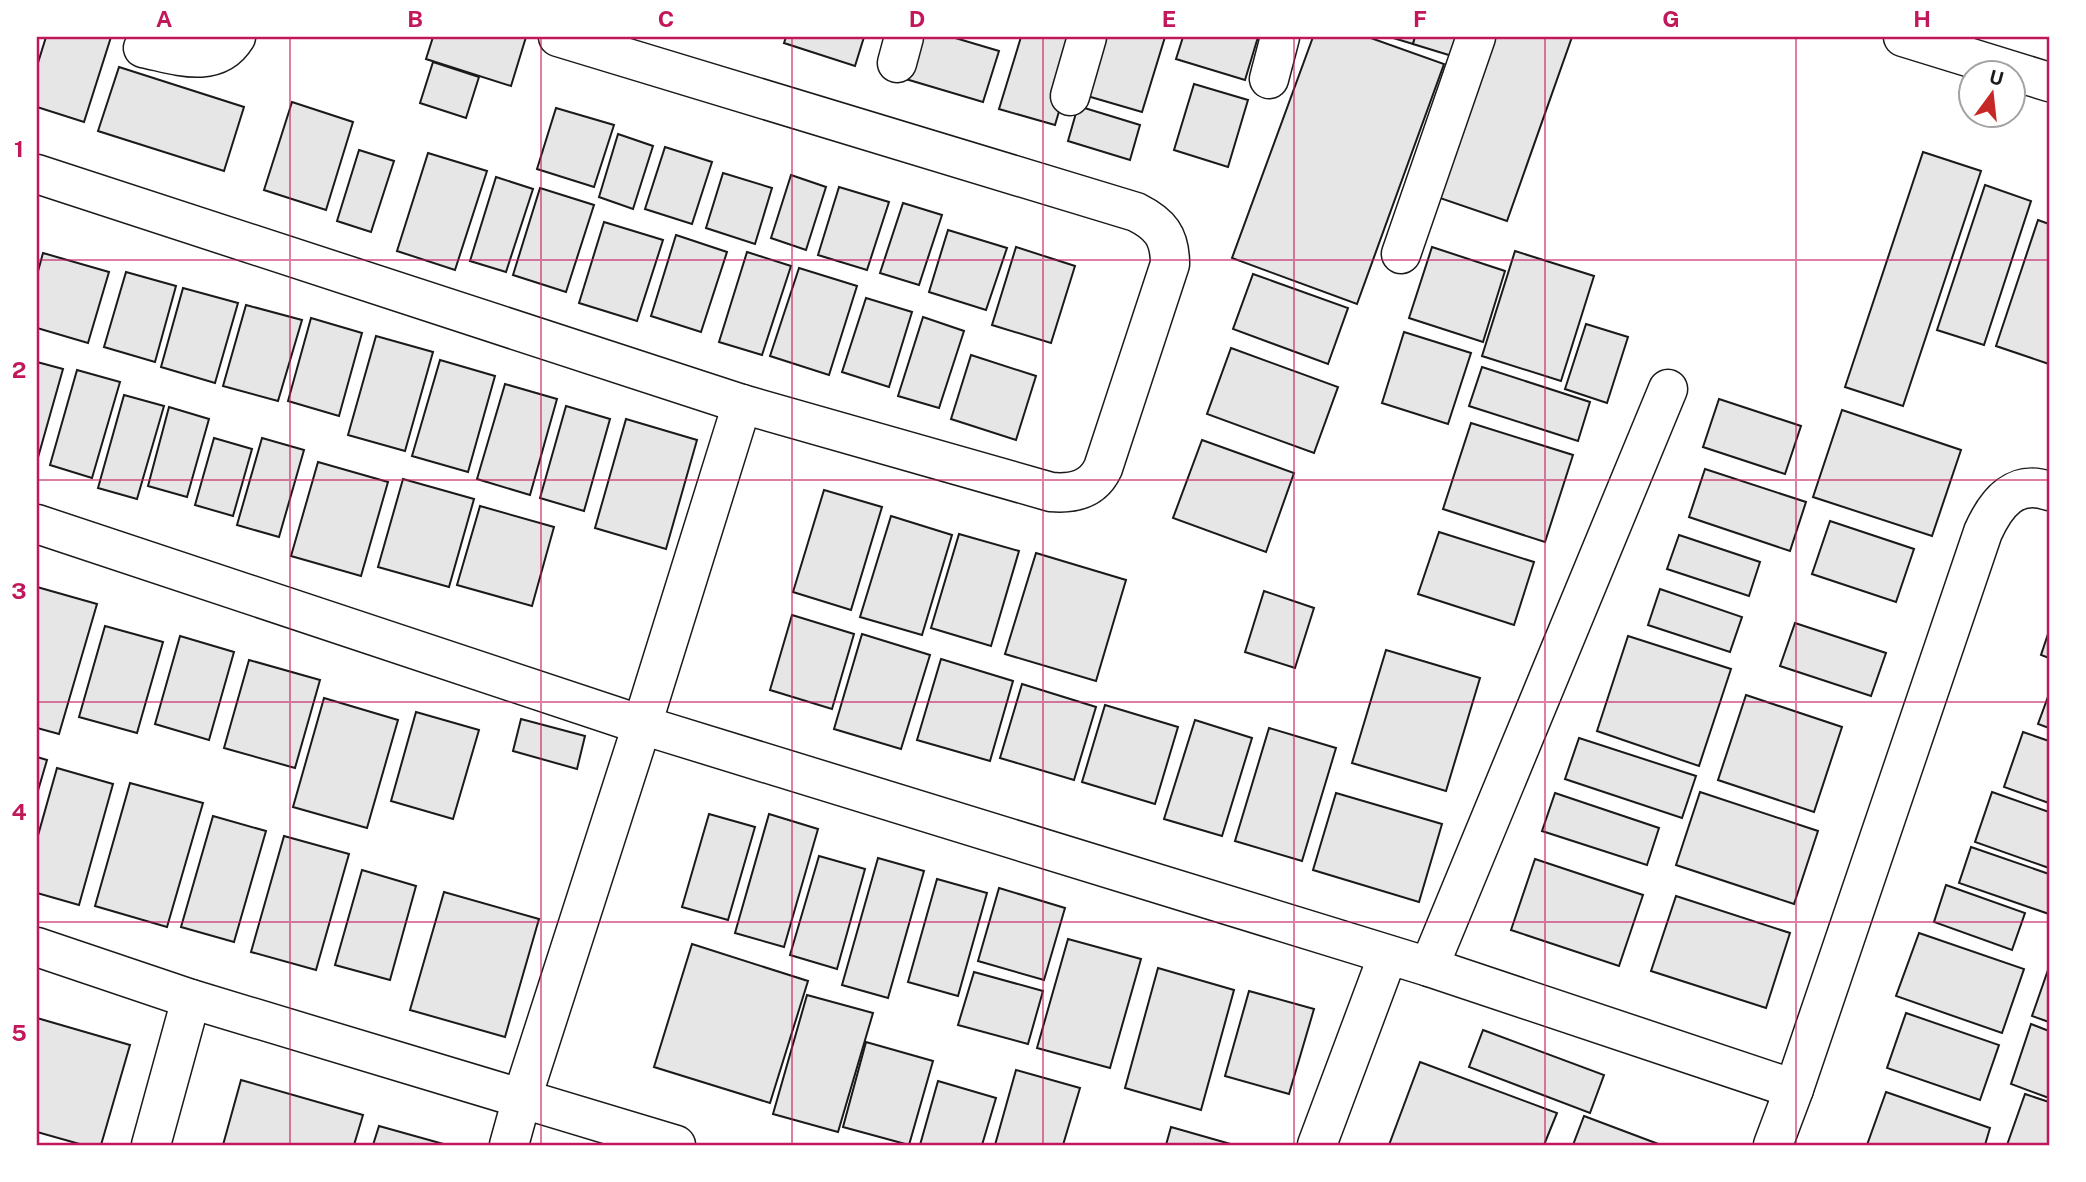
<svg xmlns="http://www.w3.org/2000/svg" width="2086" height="1182" font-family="'Public Sans',sans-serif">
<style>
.building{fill:#e6e6e6;stroke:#1a1a1a;stroke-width:2}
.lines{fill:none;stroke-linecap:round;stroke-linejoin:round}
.minor-casing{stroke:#1a1a1a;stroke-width:41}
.minor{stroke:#fff;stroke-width:38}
.grid{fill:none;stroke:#c2185b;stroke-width:2;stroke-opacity:0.55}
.neatline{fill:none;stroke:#c2185b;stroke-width:2.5}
.grid-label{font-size:23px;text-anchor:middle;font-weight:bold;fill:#c2185b}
</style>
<rect width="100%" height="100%" fill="#fff"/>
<g class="building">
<path d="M46,37h65l-27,85 -47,-15v-41z"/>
<path d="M433,37h93l-15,49 -85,-27z"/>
<path d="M786,37h78l-9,29 -71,-23z"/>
<path d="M912,37h40l47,14 -16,51 -84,-25z"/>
<path d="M1021,37h60l-26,88 -56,-16z"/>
<path d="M1094,37h71l-23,75 -65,-19z"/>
<path d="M1183,37h75l-13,43 -69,-21z"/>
<path d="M1313,37h55l76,27 -87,240 -125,-46z"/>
<path d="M1390,37h25l-2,7z"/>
<path d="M1415,37h58l-8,23 -52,-16z"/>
<path d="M1486,37h86l-65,184 -76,-26z"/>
<path d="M433,62l46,15 -13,41 -46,-15z"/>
<path d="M119,67l125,40 -20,64 -126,-40z"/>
<path d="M1194,84l54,16 -20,67 -54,-17z"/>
<path d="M292,102l61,20 -27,88 -62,-20z"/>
<path d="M1078,106l62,19 -10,35 -62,-19z"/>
<path d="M556,108l58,17 -20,62 -57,-18z"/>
<path d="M618,134l35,12 -20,63 -34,-12z"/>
<path d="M665,147l47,15 -20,62 -47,-15z"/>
<path d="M359,150l35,11 -23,71 -34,-11z"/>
<path d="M1923,152l58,19 -78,235 -58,-19z"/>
<path d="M428,153l59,18 -32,99 -58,-19z"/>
<path d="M723,173l49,15 -17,56 -49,-16z"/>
<path d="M791,175l35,12 -20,63 -35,-12z"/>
<path d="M496,177l37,12 -27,83 -36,-11z"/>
<path d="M1985,185l46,16 -47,144 -47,-15z"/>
<path d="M839,187l50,15 -22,68 -49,-15z"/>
<path d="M540,188l54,17 -28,87 -53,-17z"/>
<path d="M903,203l39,12 -23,70 -39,-12z"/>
<path d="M2038,220l11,4v140l-53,-18z"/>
<path d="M604,222l59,18 -26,81 -58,-18z"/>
<path d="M948,230l59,18 -21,62 -57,-18z"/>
<path d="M676,235l51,17 -26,80 -50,-16z"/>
<path d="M1016,247l59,19 -24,77 -59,-18z"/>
<path d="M1432,247l73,24 -22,71 -74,-24z"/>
<path d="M1515,251l79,25 -33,105 -79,-25z"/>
<path d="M747,252l44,14 -29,89 -43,-13z"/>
<path d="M43,253l66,19 -21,71 -51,-15v-53z"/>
<path d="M799,268l58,18 -28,89 -59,-19z"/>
<path d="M126,272l50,14 -21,76 -51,-15z"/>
<path d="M1253,274l95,34 -20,56 -95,-35z"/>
<path d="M183,288l55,15 -23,80 -54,-16z"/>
<path d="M866,298l46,14 -23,75 -47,-15z"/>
<path d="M246,305l56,15 -24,81 -55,-15z"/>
<path d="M923,317l41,14 -25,77 -41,-12z"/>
<path d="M311,318l51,15 -23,83 -51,-15z"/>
<path d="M1586,324l42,13 -21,66 -42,-14z"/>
<path d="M1404,332l67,21 -23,71 -66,-21z"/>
<path d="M376,336l57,16 -28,99 -57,-16z"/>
<path d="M1231,348l107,39 -24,66 -107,-39z"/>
<path d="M971,355l65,21 -20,64 -65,-21z"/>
<path d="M440,360l55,16 -27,96 -56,-16z"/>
<path d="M37,362l26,7 -26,92z"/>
<path d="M1482,367l108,35 -12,39 -109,-35z"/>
<path d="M77,370l43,12 -28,96 -42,-13z"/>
<path d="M505,384l52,15 -27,96 -53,-16z"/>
<path d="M124,395l40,11 -27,93 -39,-11z"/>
<path d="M1719,399l82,27 -16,48 -82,-27z"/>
<path d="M566,406l44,13 -26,92 -44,-13z"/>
<path d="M169,407l40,12 -22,78 -39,-11z"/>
<path d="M1842,410l119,40 -29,86 -119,-39z"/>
<path d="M626,419l71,21 -31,109 -71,-21z"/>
<path d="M1471,423l102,32 -28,87 -102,-33z"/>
<path d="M214,438l38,11 -19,67 -38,-11z"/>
<path d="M262,438l42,12 -25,87 -42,-12z"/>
<path d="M1202,440l92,33 -28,79 -93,-34z"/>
<path d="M318,462l70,20 -27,94 -70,-20z"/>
<path d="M1705,469l101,33 -16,49 -101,-34z"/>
<path d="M403,479l71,20 -25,88 -71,-20z"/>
<path d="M824,490l58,17 -31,103 -58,-18z"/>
<path d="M480,506l74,21 -22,79 -75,-21z"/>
<path d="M891,516l61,19 -30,100 -62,-18z"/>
<path d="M1830,521l84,28 -18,53 -84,-28z"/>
<path d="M1439,532l95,30 -20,63 -96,-31z"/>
<path d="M959,534l60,17 -28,95 -60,-18z"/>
<path d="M1679,535l81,27 -11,34 -82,-27z"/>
<path d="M1036,553l90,27 -30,101 -91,-27z"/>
<path d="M37,587l60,17 -38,130 -22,-6z"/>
<path d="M1660,589l82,28 -12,35 -82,-27z"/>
<path d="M1264,591l50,17 -19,60 -50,-16z"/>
<path d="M792,615l62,19 -22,75 -62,-19z"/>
<path d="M1795,623l91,30 -15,43 -91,-30z"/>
<path d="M105,626l58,16 -26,91 -58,-16z"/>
<path d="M2049,631v27l-8,-3z"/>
<path d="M862,634l68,21 -29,94 -67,-20z"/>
<path d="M180,636l54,16 -25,88 -54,-16z"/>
<path d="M1628,636l103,33 -32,97 -102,-35z"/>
<path d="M1386,650l94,28 -34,113 -94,-28z"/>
<path d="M941,659l72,22 -23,80 -73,-21z"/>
<path d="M249,660l71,20 -25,88 -71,-20z"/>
<path d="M1022,684l74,23 -22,73 -74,-22z"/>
<path d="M2049,694v34l-11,-4z"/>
<path d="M1746,695l96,32 -28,85 -96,-32z"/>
<path d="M324,698l74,22 -31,108 -74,-21z"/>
<path d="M1105,705l73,22 -23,77 -73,-22z"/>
<path d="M416,712l63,18 -26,89 -62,-18z"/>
<path d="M521,719l64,17 -8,33 -64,-18z"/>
<path d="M1195,720l57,18 -30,98 -58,-17z"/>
<path d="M1269,728l67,20 -34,113 -67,-20z"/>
<path d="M2023,732l26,9v62l-45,-16z"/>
<path d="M1579,738l117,38 -14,42 -117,-39z"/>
<path d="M37,757l10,3 -10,34z"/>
<path d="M57,768l56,16 -34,121 -42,-12v-54z"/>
<path d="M130,783l73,20 -36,124 -72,-21z"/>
<path d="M1700,792l118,39 -24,73 -118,-39z"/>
<path d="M1992,792l57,20v56l-74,-26z"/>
<path d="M1336,793l106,31 -23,78 -106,-32z"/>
<path d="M1555,793l104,35 -12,37 -105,-34z"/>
<path d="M709,814l46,13 -27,93 -46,-13z"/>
<path d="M769,814l49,15 -34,118 -49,-14z"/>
<path d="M213,816l53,15 -32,111 -53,-15z"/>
<path d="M284,836l65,18 -33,116 -65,-18z"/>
<path d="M1971,847l78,27v40l-90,-31z"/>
<path d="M819,856l46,13 -28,100 -47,-14z"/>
<path d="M878,858l46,13 -36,127 -46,-13z"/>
<path d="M1535,859l108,36 -24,71 -108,-36z"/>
<path d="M362,870l54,16 -26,94 -55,-15z"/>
<path d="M937,879l50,14 -29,103 -50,-14z"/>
<path d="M1946,885l79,28 -13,37 -78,-28z"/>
<path d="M999,888l66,20 -21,72 -66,-19z"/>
<path d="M444,892l95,27 -34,118 -95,-27z"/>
<path d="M1676,896l114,37 -24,75 -115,-37z"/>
<path d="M1919,933l105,36 -22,64 -106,-37z"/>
<path d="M1068,939l73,20 -31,109 -73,-20z"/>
<path d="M692,944l116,37 -38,122 -116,-36z"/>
<path d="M1158,968l76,22 -33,120 -76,-22z"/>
<path d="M2048,970h1v52l-17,-6z"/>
<path d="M974,972l69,19 -15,53 -70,-19z"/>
<path d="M1249,991l65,18 -25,85 -64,-18z"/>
<path d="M807,995l66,18 -35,119 -65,-18z"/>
<path d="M1906,1013l93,32 -19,55 -93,-32z"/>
<path d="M37,1018l93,27 -29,100h-18l-46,-13z"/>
<path d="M2031,1024l18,7v67l-38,-14z"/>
<path d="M1483,1030l121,45 -14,38 -121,-46z"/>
<path d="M866,1042l67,19 -24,84 -66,-18z"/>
<path d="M1420,1062l137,51 -13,32h-155z"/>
<path d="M1016,1070l64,18 -17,57h-68z"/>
<path d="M241,1080l122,35 -9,30h-131z"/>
<path d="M938,1081l58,17 -14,47h-62z"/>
<path d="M1886,1092l104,36 -5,17h-118z"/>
<path d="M2025,1094l24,8v43h-42z"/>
<path d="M1584,1116l77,29h-88z"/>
<path d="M379,1126l68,19h-74z"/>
<path d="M1171,1127l63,18h-68z"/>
</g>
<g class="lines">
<defs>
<g id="minor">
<path d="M1903,37l146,45"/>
<path d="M143,48c31,6 72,23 93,-11"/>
<path d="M897,63l7,-26"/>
<path d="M1269,79l11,-42"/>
<path d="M1070,96l17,-59"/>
<path d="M37,174l705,230 309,88c23,2 42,-3 52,-24l67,-204c0,-28 -10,-40 -34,-52l-578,-175"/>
<path d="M1401,254l75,-217"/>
<path d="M37,524l605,201 787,242 365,122"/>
<path d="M37,947l154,52 485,146"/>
<path d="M1429,967l239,-578"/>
<path d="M151,1145l40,-146"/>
<path d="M509,1145l13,-47 120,-373 100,-321"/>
<path d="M1317,1145l71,-190"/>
<path d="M1773,1145l21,-56 189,-557c13,-29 32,-53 66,-41"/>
</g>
</defs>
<use href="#minor" class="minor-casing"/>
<use href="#minor" class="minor"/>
</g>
<path class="grid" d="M290,37v1108M541,37v1108M792,37v1108M1043,37v1108M1294,37v1108M1545,37v1108M1796,37v1108M37,260h2012M37,480h2012M37,702h2012M37,922h2012"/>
<rect width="2086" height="1182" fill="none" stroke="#ffffff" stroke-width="77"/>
<g transform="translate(1992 94) rotate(15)"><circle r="33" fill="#ffffff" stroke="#a3a3a3" stroke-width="2"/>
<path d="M0-5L12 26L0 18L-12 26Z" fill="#c62828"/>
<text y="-10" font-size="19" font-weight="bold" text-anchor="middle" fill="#1a1a1a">U</text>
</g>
<rect x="38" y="38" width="2010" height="1106" class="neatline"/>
<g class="grid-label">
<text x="164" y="27">A</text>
<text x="415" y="27">B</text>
<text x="666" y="27">C</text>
<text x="917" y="27">D</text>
<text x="1169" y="27">E</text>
<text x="1420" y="27">F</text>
<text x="1671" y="27">G</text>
<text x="1922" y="27">H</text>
<text x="19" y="157">1</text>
<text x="19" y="378">2</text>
<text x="19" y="599">3</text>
<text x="19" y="820">4</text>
<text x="19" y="1041">5</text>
</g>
</svg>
